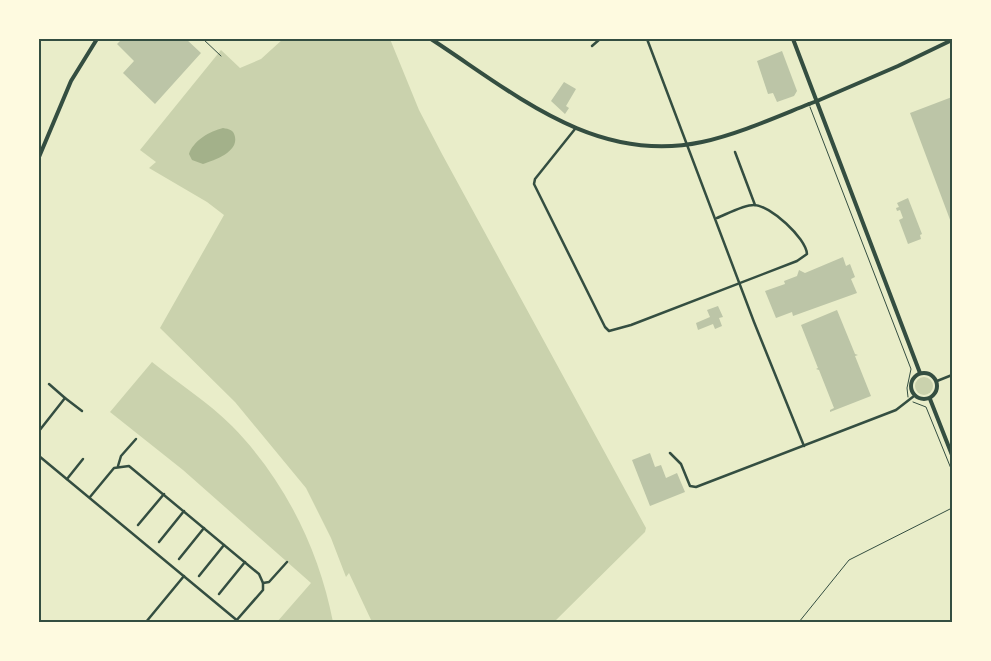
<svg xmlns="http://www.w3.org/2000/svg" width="991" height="661" font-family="'Work Sans',sans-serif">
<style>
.green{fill:#cad2ad}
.water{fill:#a3b18a}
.building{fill:#bcc5a7}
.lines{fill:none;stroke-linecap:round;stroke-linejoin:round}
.path{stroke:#344e41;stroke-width:1}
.service{stroke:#344e41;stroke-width:1}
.minor{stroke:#344e41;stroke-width:2.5}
.tertiary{stroke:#344e41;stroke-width:4}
.secondary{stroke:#344e41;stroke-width:4}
.neatline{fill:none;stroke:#344e41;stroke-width:2}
</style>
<rect width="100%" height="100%" fill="#e9edc9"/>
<g class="green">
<path d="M283,39h107l29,71 23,44 204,374 -1,4 -91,90h-182l-23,-49 -3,4 -15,-39 -25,-50 -71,-86 -75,-74 64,-113 -17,-13 -58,-34 7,-6 -16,-12 81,-100 19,18 21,-9z"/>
<path d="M152,362c26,21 56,40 80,64 52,53 87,123 101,196h-56l34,-39 -128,-113 -73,-58z"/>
<circle cx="924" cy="386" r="9"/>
</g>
<path class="water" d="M223,128c6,1 11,2 12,9 3,15 -20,23 -32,27l-11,-4 -3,-6c4,-13 21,-23 34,-26z"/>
<g class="building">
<path d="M122,39h64l15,14 -46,51 -32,-31 11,-12 -17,-17z"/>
<path d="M782,51l15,40 -3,5 -17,6 -4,-9 -5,1 -11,-33z"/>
<path d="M564,82l12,7 -10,17 3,2 -4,6 -14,-13z"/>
<path d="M952,97v128l-42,-112z"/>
<path d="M908,198l14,36 -2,1 1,4 -13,5 -9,-24 4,-2 -3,-8 -3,1 -1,-3 3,-1 -2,-4z"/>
<path d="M843,257l3,9 4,-2 5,13 -4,2 6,14 -64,23 -1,-4 -16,6 -11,-27 20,-7 -1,-3 13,-5 2,-6 6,3z"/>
<path d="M718,306l5,11 -4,1 3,8 -7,3 -2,-5 -15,6 -2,-7 14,-6 -3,-7z"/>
<path d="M837,310l18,44 3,1 -3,1 16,40 -41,16v-2l4,-2 -15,-38 -3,-1 2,-1 -17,-43z"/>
<path d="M650,453l5,14 6,-2 5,13 11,-5 8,19 -35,14 -18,-46z"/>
</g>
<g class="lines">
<g class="path">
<path d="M810,107l101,262 -4,19 1,9"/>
<path d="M913,402l13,5 26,64"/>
<path d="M799,622l50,-62 103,-52"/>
</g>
<path class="service" d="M203,39l18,17"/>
<g class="minor">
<path d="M647,39l107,283 50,124"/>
<path d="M592,46l8,-7"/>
<path d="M575,129l-40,50 -1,5 71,143 4,4 22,-6 166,-64 10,-7c-1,-16 -37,-49 -53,-49 -11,0 -27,9 -37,13"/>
<path d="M735,152l20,53"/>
<path d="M937,381l15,-6"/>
<path d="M49,384l16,14"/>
<path d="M39,431l26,-33 17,13"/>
<path d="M670,453l11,11 9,22 6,1 200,-77 18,-14"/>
<path d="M39,456l200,166"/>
<path d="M118,466l3,-10 15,-17"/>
<path d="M67,479l16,-20"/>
<path d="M90,497l24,-29 15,-2 130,108 4,9v7l-28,32"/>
<path d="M138,525l26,-31"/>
<path d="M159,542l25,-31"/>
<path d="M179,559l25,-31"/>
<path d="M199,576l25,-31"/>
<path d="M263,583l6,-1 18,-20"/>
<path d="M219,594l26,-32"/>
<path d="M146,622l38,-46"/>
</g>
<g class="tertiary">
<path d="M431,39c83,54 164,126 271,103 36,-8 72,-24 107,-38"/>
<path d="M817,101l81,-35 54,-26"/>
<path d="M39,157l32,-76 26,-42"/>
</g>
<g class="secondary">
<path d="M793,39l127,334"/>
<path d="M809,104l8,-3"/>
<circle cx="924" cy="386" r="13"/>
<path d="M930,399l22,56"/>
</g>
</g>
<rect width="991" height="661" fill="none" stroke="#fefae0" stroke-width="80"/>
<rect x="40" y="40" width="911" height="581" class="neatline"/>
</svg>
